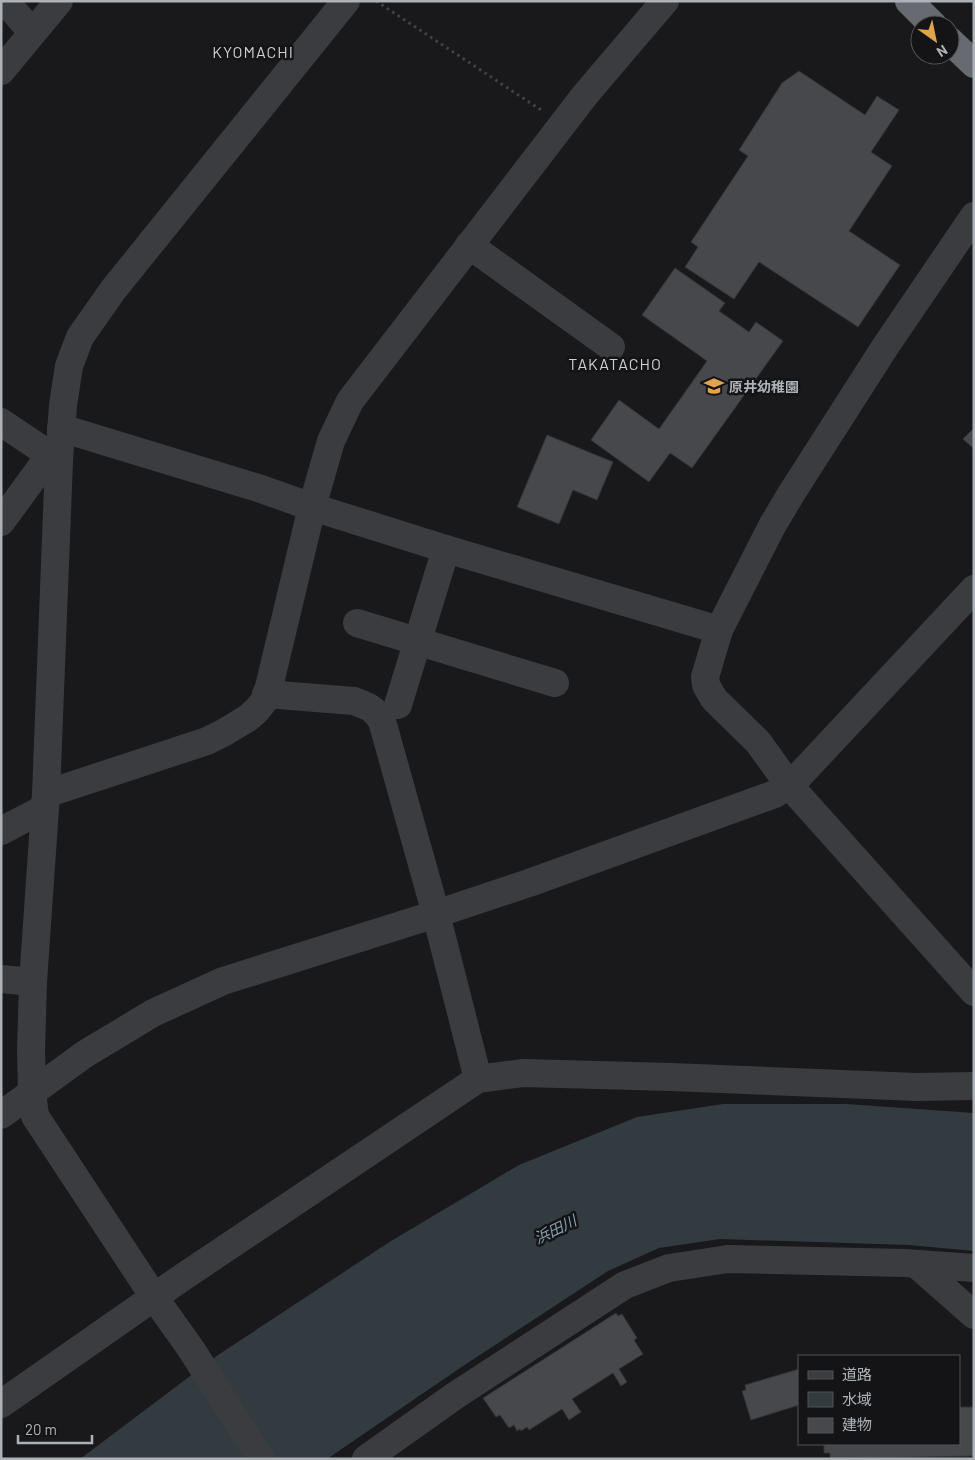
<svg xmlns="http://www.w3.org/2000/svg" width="975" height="1460" font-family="Barlow,'Noto Sans JP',sans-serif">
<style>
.water{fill:#323b40}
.building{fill:#46484b;stroke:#343437}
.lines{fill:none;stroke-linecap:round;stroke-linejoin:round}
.path{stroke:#414347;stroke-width:3;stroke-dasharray:2.5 4;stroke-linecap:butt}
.minor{stroke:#3b3c40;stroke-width:28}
.highway{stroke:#676a70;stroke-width:28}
.labels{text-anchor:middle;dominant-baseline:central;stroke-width:5;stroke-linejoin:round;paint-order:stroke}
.poi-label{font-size:14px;font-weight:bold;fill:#adb2b9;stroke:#141416;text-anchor:start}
.water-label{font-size:15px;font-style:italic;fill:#88a0b0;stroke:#141416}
.quarter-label{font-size:16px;letter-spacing:1px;fill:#ced0d6;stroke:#141416}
</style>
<rect width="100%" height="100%" fill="#19191b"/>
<path class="water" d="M723,1104h123l128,9v138l-65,-6 -189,-6 -61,9 -51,23 -145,95 -136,93h-247l138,-104 173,-114 128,-76 118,-48z"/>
<g class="building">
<path d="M799,71l66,44 12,-19 22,14 -28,42 21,14 -43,65 51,34 -42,62 -99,-65 -25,37 -49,-32 13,-20 -7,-5 57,-86 -9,-6 43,-67z"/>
<path d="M675,268l50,35 -6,8 30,21 7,-10 27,19 -91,127 -22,-15 -21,29 -58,-42 28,-40 40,29 48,-68 -65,-46z"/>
<path d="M974,428v21l-11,-10z"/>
<path d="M547,435l66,27 -16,38 -24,-10 -14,34 -42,-17z"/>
<path d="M616,1313l2,3 4,-2 15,24 -3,2 9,14 -24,15 8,13 -6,4 -8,-13 -41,26 9,13 -12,8 -7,-11 -33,21 -2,-3 -6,4 -1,-2 -3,2 -3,-6 -5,3 -9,-13 -4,2 -13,-19z"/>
<path d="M799,1369v36l-48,15 -9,-29 4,-1 -1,-5z"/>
<path d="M959,1407h15v49l-144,3v-6h-6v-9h135z"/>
</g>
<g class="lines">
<path class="path" d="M376,1l165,109"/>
<g class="minor">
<path d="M5,1l27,31"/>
<path d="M1,71l58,-70"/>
<path d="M974,216l-89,131 -94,147 -19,32 -53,104 -14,47 1,8 8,14 44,43 31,43 185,207"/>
<path d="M469,245l142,102"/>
<path d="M1,422l58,39"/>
<path d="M61,428l200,61 51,18 134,42 273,81"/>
<path d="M1,522l49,-67"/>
<path d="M357,623l198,60"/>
<path d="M266,694l88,7c14,5 20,7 28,20l54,193 42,165"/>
<path d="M398,705l48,-156"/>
<path d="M46,794l161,-53 16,-8 25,-15 9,-8 7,-9 5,-14 43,-180 19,-66 19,-40 235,-306 80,-94"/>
<path d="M1,831l44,-23"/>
<path d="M1,979l32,3"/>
<path d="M1,1115l84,-61 68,-41 70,-32 213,-67 93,-31 246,-89 14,-9 10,-9 175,-187"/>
<path d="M916,1264l58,51"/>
<path d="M1,1404l179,-125 298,-200 45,-6 148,4 246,10 57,-1"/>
<path d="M261,1459l-70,-110 -37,-52 -119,-181 -3,-24 -1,-42 2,-68 13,-188 13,-333 4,-56 6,-39 11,-29 33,-47 233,-289"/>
<path d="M366,1459l90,-64 169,-110 44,-17 59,-9 177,4 69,5"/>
</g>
<g class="highway">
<path d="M909,1l24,24"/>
<path d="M950,41l24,23"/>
</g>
</g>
<defs>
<symbol id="school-bare" viewBox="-9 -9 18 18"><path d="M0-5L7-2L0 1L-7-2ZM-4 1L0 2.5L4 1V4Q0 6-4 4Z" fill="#e0a44d" stroke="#141416" stroke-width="2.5" paint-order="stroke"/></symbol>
</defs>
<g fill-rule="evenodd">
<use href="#school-bare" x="700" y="372" width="28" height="28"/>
</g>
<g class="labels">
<g class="poi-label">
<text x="729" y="386">原井幼稚園</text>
</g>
<g class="water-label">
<text transform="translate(555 1229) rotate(-26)">浜田川</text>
</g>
<g class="quarter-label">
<text x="253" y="51">KYOMACHI</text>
<text x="615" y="363">TAKATACHO</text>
</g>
</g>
<rect width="975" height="1460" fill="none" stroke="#adb2b9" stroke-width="5"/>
<rect x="798" y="1355" width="162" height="90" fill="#141416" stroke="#515357"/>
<rect x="808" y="1371" width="25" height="8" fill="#3b3c40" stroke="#515357"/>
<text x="842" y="1380" font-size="15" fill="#adb2b9">道路</text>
<rect x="808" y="1392" width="25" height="15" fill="#323b40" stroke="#515357"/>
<text x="842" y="1405" font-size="15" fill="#adb2b9">水域</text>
<rect x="808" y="1418" width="25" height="15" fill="#46484b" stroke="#515357"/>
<text x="842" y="1430" font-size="15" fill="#adb2b9">建物</text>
<g transform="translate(935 40) rotate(147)"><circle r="24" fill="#141416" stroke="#515357"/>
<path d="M0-4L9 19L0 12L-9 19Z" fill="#e0a44d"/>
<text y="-8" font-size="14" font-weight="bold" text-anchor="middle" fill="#adb2b9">N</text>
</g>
<path d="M18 1435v8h74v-8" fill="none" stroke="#adb2b9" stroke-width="2.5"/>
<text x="25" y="1435" font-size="15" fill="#adb2b9" stroke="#141416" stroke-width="4" paint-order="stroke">20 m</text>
</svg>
